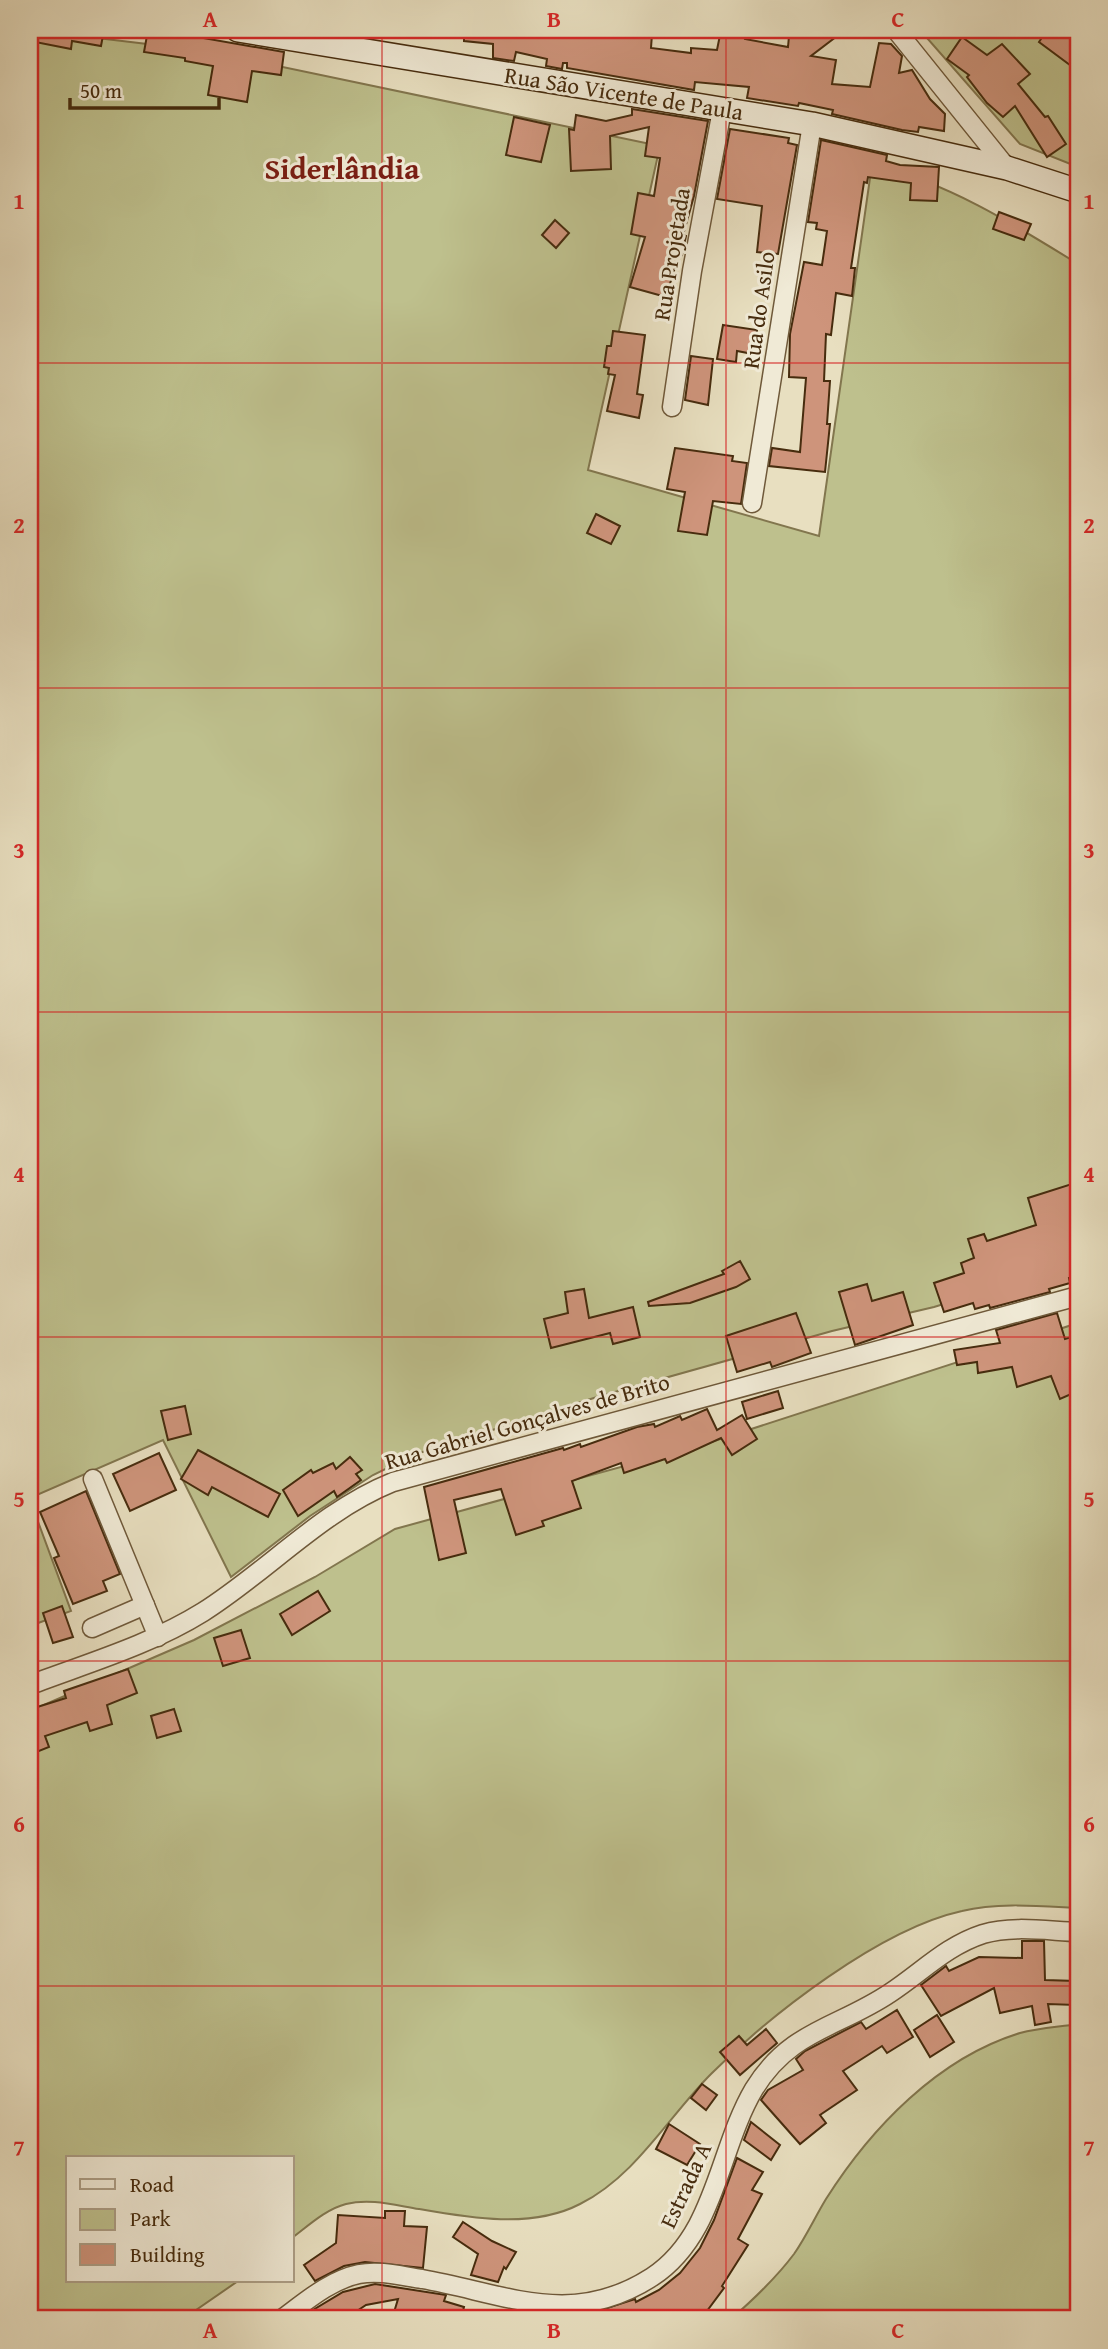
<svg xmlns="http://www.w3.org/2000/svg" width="1108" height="2349" font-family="'Gentium Book Plus',serif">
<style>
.green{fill:#bec08d;stroke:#82764e;stroke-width:2}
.building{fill:#ce947b;stroke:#472c0e;stroke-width:2}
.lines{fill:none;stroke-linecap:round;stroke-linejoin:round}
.street-casing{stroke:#6f593a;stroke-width:21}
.secondary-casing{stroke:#472c0e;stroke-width:26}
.street{stroke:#f0ead6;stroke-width:18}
.secondary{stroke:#f0ead6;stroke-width:23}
.grid{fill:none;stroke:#d62828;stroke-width:2;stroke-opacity:0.55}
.labels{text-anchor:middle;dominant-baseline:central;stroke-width:6;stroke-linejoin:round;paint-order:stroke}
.street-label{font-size:23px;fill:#472c0e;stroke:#f0ead6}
.district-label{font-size:30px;font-weight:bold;fill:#7a1f14;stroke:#f0ead6}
.neatline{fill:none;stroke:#d62828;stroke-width:2.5}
.grid-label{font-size:23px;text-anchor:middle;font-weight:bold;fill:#d62828}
</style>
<rect width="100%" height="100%" fill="#e8dfc0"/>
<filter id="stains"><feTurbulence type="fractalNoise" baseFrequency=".00286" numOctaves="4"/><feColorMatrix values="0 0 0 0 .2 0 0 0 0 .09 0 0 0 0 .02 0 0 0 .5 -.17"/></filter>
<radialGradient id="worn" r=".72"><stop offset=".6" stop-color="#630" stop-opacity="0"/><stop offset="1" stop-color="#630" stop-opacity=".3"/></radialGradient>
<g class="green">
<path d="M30,30l176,21 454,95 -72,324 231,66 53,-372c76,19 140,59 206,100v999l-144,44 -102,24 -235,66 -181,57 -43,21 -63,41 -79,61 -68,-137 -133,58z"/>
<path d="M920,30h158v137l-58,-23z"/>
<path d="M1078,1323v585c-38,-2 -79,-6 -116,3 -82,18 -192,104 -251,163 -42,42 -76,103 -131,130 -48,25 -110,14 -161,5 -25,-4 -49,-11 -73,-5 -20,5 -38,22 -54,34v-80h-224v123h170l-55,38h-153v-608l164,-71 121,-63 80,-48 313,-86z"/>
<path d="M30,1500l41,111 -41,15z"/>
<path d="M1078,2024v295h-347c23,-20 45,-41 63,-65 12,-17 21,-37 32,-55 45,-71 112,-141 194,-166 19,-5 39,-6 58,-9z"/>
</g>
<g class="building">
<path d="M30,30h74l-3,16 -29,-5 -1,8 -41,-8z"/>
<path d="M148,30l29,4 1,-4h7l19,3 -1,5 81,14 -3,23 -29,-4 -5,31 -39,-7 5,-29 -28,-5v-3l-41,-6z"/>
<path d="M464,30h157l31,4 -1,14 40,5v-5l26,2 4,-20 25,2 -1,7 43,8 1,-11 18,2 11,-8h27l-34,26 25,4 -4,24 38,3 9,-44 12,1 11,12 -3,17 13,-3 18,29 15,15 -1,17 -25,-4 -1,5 -16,-2 -70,-16 1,-4 -34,-7 -1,3 -51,-8 2,-11 -54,-5 -1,8 -127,-22v-5h-4l-1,6 -16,-3 1,-7 -31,-7 -2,9 -21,-3v-14l-29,-3z"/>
<path d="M1047,30h18l13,9v32l-39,-29z"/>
<path d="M962,37l25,18 15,-11 28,30 -12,10 27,33 3,-1 18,28 -19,13 -32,-51 -12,11 -16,-14 -20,-26 2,-2 -22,-16z"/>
<path d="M632,109l76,12 -14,75 -11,39 3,1 -4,19 -3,-1 -13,43 -36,-10 15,-50 -14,-3 7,-41 16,3 6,-38 -15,-2 4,-29 -39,9 1,33 -40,2 -2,-42 5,1 2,-15 30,6 26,-6z"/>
<path d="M514,117l36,8 -9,37 -35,-7z"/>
<path d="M730,129l59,9 -1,5 9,2 -19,109 -21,-2 5,-46 -45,-7z"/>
<path d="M821,140l66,15 -1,6 14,4 39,2 -2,34 -27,-1 1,-17 -43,-6 -1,6 -3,-1 -13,86h4l-3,28 -16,-3 -5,42 -5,-1 -2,47h6l-3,43h3l-5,48 -56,-6 3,-18 28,4 6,-74 -17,-1 1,-43 14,-72 18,3 5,-34 -11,-2 1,-6 -9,-1z"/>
<path d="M999,212l32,12 -7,16 -31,-11z"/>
<path d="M555,220l14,13 -13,15 -14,-13z"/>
<path d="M723,325l34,5 -4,24 -16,-3 -1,11 -19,-3z"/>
<path d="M613,331l32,4 -8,59 6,1 -4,23 -32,-7 8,-36 -7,-1 1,-6 -5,-1 3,-21h4z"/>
<path d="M691,356l22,3 -5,46 -23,-5z"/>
<path d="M675,448l58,8 -1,5 15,2 -6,41 -28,-3 -6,34 -29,-4 7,-39 -18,-3z"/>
<path d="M596,514l24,12 -9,18 -24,-11z"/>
<path d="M1078,1182v93l-9,3 1,5 -21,6 1,3 -60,16 -1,-3 -14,4 -2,-6 -29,9 -10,-29 30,-10 -3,-10 13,-5 -6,-19 16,-5 3,7 49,-16 -8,-27z"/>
<path d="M740,1261l10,18 -14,8 -46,16 -41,3 -1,-4 76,-28 -2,-3z"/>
<path d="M867,1284l5,17 31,-9 10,33 -58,20 -16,-53z"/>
<path d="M584,1289l5,29 44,-11 7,30 -27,7 -3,-11 -59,15 -7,-29 24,-6 -3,-21z"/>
<path d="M796,1313l15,40 -39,14 -2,-5 -33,10 -11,-36z"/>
<path d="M1057,1313l8,26 13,-4v56l-18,8 -9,-23 -34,11 -5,-20 -34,6 -1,-11 -20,3 -3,-15 46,-7 -4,-13z"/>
<path d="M778,1391l5,17 -36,11 -5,-17z"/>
<path d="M185,1406l6,28 -23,6 -7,-29z"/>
<path d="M707,1409l10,21 25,-15 15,24 -25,16 -11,-17 -54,25 -2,-4 -41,14 -3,-10 -49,18 9,27 -39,13 2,5 -28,9 -15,-46 -47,11 12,53 -27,7 -15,-73 139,-39 1,2 16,-6 1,3 56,-20 17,-3 1,3 25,-11 2,4z"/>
<path d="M198,1450l82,44 -12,23 -56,-30 -4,8 -27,-16z"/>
<path d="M159,1453l17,37 -46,21 -17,-37z"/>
<path d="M350,1457l12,13 -6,4 5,6 -24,17 -3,-6 -36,25 -15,-26 28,-20 2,3 20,-10 3,6z"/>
<path d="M86,1491l34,83 -17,7 4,10 -34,13 -19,-46 5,-2 -19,-44z"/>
<path d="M318,1591l12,20 -38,24 -12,-21z"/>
<path d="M62,1606l11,31 -20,6 -10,-30z"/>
<path d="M241,1630l9,28 -27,8 -9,-28z"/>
<path d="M128,1669l9,24 -30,12 5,19 -22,7 -3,-9 -42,14 4,11 -15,6 -4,-12v-40l4,7 32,-10 -2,-7z"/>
<path d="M174,1709l7,22 -24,7 -6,-22z"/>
<path d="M1022,1941h22l1,39 31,1v24l-28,-1 3,18 -16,3 -3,-19 -32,7 -6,-25 -53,28 -20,-31 25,-19 3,5 30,-14 43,1z"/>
<path d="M897,2010l16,27 -26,16 -5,-7 -39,25 14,19 -37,25 6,8 -26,21 -39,-44 7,-10 35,-20 -7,-11 9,-8 56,-29 5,7z"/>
<path d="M937,2015l17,27 -24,15 -16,-27z"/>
<path d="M766,2029l11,14 -37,32 -20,-23 19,-16 8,9z"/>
<path d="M702,2084l15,11 -11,15 -15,-12z"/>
<path d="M751,2122l29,23 -9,15 -27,-20z"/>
<path d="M669,2124l31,20 -13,21 -31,-16z"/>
<path d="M737,2158l26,14 -11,18 10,4 -24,45 10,6 -26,41 2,2 -23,31h-128l62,-20 1,3 23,-12 21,-17 20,-25 14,-28z"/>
<path d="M385,2211h20l-1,15 23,1 -4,41 -58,-6 -21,4 -29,15 -11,-16 32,-22 2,-28 47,3z"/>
<path d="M463,2222l29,19 24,11 -10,17 -2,-2 -6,15 -27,-7 7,-21 -25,-17z"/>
<path d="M375,2284l71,11 -2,6 20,6 -3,12h-69l6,-20 -32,6 -21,14h-25l-7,-9 30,-18z"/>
</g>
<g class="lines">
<defs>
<g id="street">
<path d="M896,30l111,138"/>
<path d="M672,407l20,-136 30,-161"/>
<path d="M752,503l60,-379"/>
<path d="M93,1479l65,158"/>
<path d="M92,1628l53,-23"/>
<path d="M30,1685c58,-22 120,-40 173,-73 65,-41 118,-101 190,-130l685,-186"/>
<path d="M282,2319c23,-17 48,-39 77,-45 21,-4 42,2 63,5 85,15 149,50 230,-2 64,-42 66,-127 102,-188 36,-59 84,-61 136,-96 32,-21 56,-47 93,-59 30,-9 65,-3 95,-2"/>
</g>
<path id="secondary" d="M238,30l574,94 195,44 71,23"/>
</defs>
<use href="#street" class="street-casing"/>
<use href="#secondary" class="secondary-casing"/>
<use href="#street" class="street"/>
<use href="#secondary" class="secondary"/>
</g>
<path class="grid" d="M382,30v2289M726,30v2289M30,363h1048M30,688h1048M30,1012h1048M30,1337h1048M30,1661h1048M30,1986h1048"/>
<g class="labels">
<g class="street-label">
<text transform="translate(624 93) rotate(9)">Rua São Vicente de Paula</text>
<text transform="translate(671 254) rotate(-81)">Rua Projetada</text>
<text transform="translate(758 310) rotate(-82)">Rua do Asilo</text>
<text transform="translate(527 1421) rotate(-16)">Rua Gabriel Gonçalves de Brito</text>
<text transform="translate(685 2185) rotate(-65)">Estrada A</text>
</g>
<g class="district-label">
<text x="342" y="168">Siderlândia</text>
</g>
</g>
<rect width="1108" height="2349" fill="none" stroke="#e8dfc0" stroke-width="77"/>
<rect x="66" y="2156" width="228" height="126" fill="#f0ead6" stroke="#ac9e86" stroke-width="2"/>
<rect x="80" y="2179" width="35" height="10" fill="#f0ead6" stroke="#ac9e86" stroke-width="2"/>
<text x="130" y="2192" font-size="21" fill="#472c0e">Road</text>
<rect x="80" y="2209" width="35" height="21" fill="#bec08d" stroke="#ac9e86" stroke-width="2"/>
<text x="130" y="2226" font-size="21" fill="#472c0e">Park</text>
<rect x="80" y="2244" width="35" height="21" fill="#ce947b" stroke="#ac9e86" stroke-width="2"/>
<text x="130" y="2262" font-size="21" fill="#472c0e">Building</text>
<path d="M70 98v10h149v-10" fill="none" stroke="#472c0e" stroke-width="3.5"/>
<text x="80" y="98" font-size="21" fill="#472c0e" stroke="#f0ead6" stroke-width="5" paint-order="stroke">50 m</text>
<rect x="38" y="38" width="1032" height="2272" class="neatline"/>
<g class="grid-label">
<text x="210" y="27">A</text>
<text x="554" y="27">B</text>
<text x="898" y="27">C</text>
<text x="19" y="209">1</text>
<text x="1089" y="209">1</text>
<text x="19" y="533">2</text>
<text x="1089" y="533">2</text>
<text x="19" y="858">3</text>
<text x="1089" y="858">3</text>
<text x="19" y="1182">4</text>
<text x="1089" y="1182">4</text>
<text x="19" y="1507">5</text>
<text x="1089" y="1507">5</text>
<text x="19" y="1832">6</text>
<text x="1089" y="1832">6</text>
<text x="19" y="2156">7</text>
<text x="1089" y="2156">7</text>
<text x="210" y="2338">A</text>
<text x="554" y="2338">B</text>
<text x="898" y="2338">C</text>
</g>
<rect width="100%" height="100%" filter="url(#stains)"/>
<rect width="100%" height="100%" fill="url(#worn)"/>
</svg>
